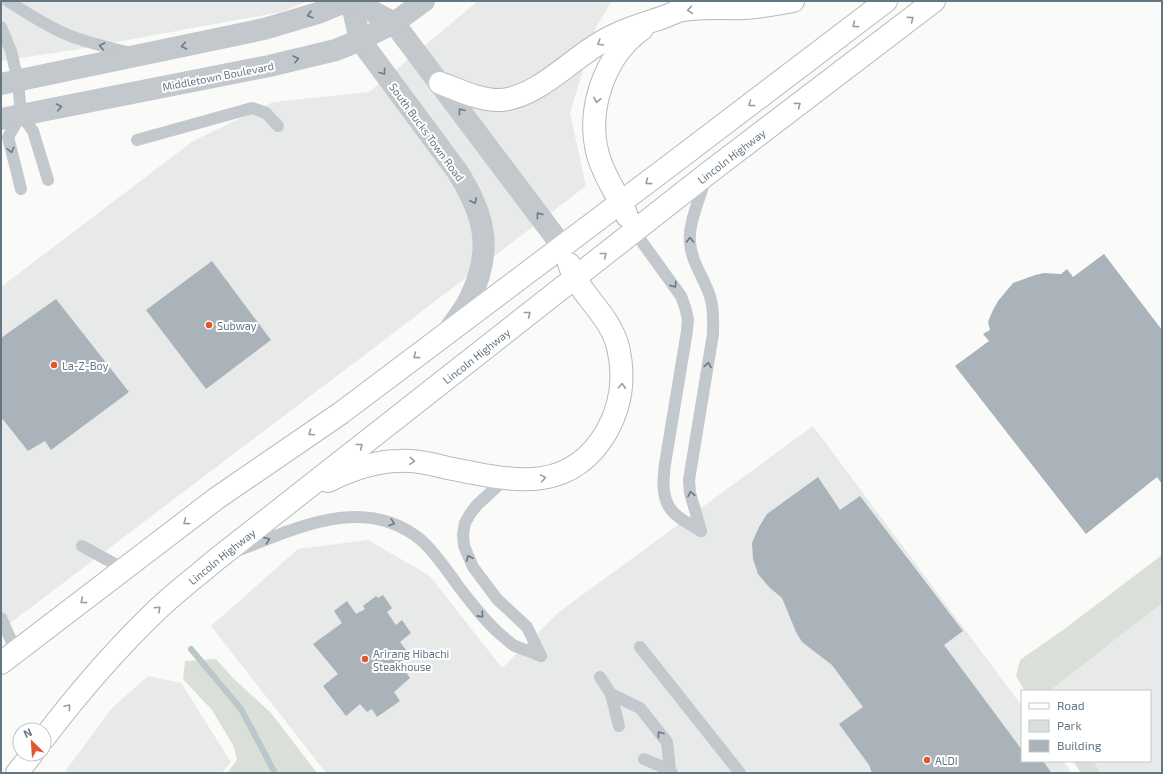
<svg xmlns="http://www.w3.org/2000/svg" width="1163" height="774" font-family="'Exo 2',sans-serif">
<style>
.built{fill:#e8e9e9}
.green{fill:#dadfd7}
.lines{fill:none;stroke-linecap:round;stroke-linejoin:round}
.stream{stroke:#bbc7cb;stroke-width:6}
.building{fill:#aab3b9}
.primary-casing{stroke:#b5babe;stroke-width:24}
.service{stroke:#c3c8cc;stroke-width:12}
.minor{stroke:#c3c8cc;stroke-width:22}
.primary{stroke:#fff;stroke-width:22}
.oneway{stroke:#939fa8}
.oneway2{stroke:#6a7a87}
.poi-dot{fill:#e4572e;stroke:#fff;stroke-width:1.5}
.labels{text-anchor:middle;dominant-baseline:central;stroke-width:4;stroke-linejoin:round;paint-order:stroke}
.street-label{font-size:11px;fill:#657683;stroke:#fff}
.poi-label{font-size:11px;fill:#657683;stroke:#fff;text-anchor:start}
</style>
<rect width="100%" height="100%" fill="#fafaf8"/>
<g class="built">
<path d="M1,1h307l-27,11 -208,38 -72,11z"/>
<path d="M478,1h134l-16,26 -26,86 16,73 -203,155 -382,289v-343l192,-146 80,-39 96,-10z"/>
<path d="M813,426l209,280v55h41l9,12h-746l-115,-147 87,-77 70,-9 62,36 72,92 57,-56z"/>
<path d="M1162,575v198h-68l-8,-12h64v-70h-111z"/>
<path d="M148,676l33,7 50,79 -9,11h-158l48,-65z"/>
</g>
<g class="green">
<path d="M1162,555v48l-113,88h-24l-9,-15 4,-16 43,-30z"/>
<path d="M216,659l17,19 38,35 46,60h-90l10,-13 -4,-15 -21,-35 -29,-31 2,-18z"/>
<path d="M1073,761h20l8,12h-20z"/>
</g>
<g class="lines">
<path class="stream" d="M191,649l50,60 34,64"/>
</g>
<g class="building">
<path d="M1104,254l58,76v154l-5,-7 -71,57 -131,-168 34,-25 -6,-7 7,-4 -2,-8 4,-10 6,-11 15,-18 22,-8 9,-2 17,1 6,-5 6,8z"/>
<path d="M212,261l59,79 -65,49 -60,-79z"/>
<path d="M56,299l73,93 -78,58 -6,-9 -17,10 -27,-34v-79z"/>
<path d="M818,477l22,33 20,-14 103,135 -19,14 78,105v11h21l8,11 -2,1h-177l-3,-8 -30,-41 24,-17 -31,-42 -30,-23 -6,-10 -14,-34 -13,-11 -11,-13 -5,-15 -1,-16 7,-16 8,-13z"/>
<path d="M383,595l9,13 -5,4 9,13 6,-5 9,13 -11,9 10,13 -10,8 10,15 -16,14 6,9 -23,16 -5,-8 -5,3 -7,-8 -14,12 -23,-30 15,-12 -25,-30 29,-21 -8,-12 13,-10 9,13 9,-5 -2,-3 13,-10 2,2z"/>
</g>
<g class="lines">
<defs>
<g id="primary">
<path d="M440,83c19,7 40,18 61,17 36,-3 68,-39 99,-57 19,-12 40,-18 61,-25 6,-2 12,-5 17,-7 22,-5 45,-2 67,-3 16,-1 32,-4 48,-7"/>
<path d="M627,216c-9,-21 -23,-39 -29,-61 -12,-45 6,-99 44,-126"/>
<path d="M328,481c22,-11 47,-20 72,-20 16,-1 32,3 48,7 61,12 121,29 159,-37 15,-27 18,-54 11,-84 -7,-28 -30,-46 -43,-69 -3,-4 -4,-10 -6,-14"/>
<path d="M1,663l216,-165 124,-85 332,-250 213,-162"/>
<path id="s1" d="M44,738c35,-46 73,-90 115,-130 18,-17 39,-33 58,-49l490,-385 227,-173"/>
<path d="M17,773l15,-19"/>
</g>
</defs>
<use href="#primary" class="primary-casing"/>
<g class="service">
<path d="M8,1c19,12 38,25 60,34 20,8 42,13 63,18"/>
<path d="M1,27l10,24 7,30 3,34 12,16 15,49"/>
<path d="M21,115l-13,22 13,52"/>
<path d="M137,140l115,-32 14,5 12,13"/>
<path d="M634,231l47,65 4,11 3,12 -1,12 -22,133c-2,16 -4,35 8,48 6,7 20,14 28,19"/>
<path d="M505,479l-28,26 -7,9 -5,9 -2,11 1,12 9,21 24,32 30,28 14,29"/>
<path d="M701,531l-11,-38 -1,-13 24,-146c0,-12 1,-22 -2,-34 -5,-20 -20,-37 -21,-58 -2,-18 11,-47 16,-65"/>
<path d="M82,546l42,23"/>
<path d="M237,551c58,-22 127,-58 184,-11 15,13 26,31 38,47 13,17 26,34 42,48 4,3 8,7 12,10 9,4 19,7 28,11"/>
<path d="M1,618l15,33"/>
<path d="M640,647l100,126"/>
<path d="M600,677l11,17 8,32"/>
<path d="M611,694l29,14 27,34 3,28"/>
<path d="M644,759l26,11 2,3"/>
</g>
<g class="minor">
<path d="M351,1l9,39 97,131c28,44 37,80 12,129 -5,10 -13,20 -20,30"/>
<path d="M353,1l41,22 168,223"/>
<path d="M1,84l263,-55 54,-16 29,-12"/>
<path d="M1,119l268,-53 67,-16 24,-10 34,-17 30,-22"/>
</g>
<use href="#primary" class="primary"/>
</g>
<defs><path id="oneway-chevron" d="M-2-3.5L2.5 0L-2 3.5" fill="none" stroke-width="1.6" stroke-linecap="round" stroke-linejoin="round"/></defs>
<g class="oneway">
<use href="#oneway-chevron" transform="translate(690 10) rotate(172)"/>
<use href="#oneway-chevron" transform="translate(911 19) rotate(-37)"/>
<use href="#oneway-chevron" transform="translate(855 25) rotate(143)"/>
<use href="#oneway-chevron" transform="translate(600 43) rotate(149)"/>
<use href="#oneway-chevron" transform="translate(597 100) rotate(102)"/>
<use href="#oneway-chevron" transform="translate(751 104) rotate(143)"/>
<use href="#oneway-chevron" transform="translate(798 105) rotate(-37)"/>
<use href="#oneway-chevron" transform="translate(648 182) rotate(143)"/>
<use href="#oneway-chevron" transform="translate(604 255) rotate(-38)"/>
<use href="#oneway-chevron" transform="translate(528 314) rotate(-38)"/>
<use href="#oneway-chevron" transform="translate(416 356) rotate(143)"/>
<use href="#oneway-chevron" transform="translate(622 386) rotate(-85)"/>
<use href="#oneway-chevron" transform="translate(311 433) rotate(146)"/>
<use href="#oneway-chevron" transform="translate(360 446) rotate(-38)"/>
<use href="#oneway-chevron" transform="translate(412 461) rotate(3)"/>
<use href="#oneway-chevron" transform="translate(543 478) rotate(-10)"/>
<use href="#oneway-chevron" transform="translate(186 522) rotate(143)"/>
<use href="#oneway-chevron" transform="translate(83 601) rotate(143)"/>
<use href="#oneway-chevron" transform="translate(158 609) rotate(-43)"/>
<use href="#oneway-chevron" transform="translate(68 707) rotate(-50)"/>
</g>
<g class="oneway2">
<use href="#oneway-chevron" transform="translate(310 15) rotate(164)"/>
<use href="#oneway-chevron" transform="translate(102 46) rotate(-167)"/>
<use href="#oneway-chevron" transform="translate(184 46) rotate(168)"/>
<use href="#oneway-chevron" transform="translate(296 59) rotate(-14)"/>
<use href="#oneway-chevron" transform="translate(383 72) rotate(53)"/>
<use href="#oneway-chevron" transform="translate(59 107) rotate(-12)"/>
<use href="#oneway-chevron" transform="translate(461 111) rotate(-127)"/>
<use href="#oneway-chevron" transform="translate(11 150) rotate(76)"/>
<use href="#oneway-chevron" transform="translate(474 201) rotate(65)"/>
<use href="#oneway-chevron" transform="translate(539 215) rotate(-127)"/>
<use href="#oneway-chevron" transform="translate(690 240) rotate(-91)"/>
<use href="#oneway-chevron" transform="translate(674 285) rotate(55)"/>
<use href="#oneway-chevron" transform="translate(708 365) rotate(-80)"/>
<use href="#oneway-chevron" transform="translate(691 494) rotate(-101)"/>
<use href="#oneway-chevron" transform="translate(392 523) rotate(20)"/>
<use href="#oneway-chevron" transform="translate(267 540) rotate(-21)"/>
<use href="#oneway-chevron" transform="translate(469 558) rotate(-115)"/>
<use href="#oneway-chevron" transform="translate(481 615) rotate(48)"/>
<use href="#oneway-chevron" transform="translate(660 734) rotate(-128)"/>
</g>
<g class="poi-dot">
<circle cx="209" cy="325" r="4"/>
<circle cx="54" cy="365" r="4"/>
<circle cx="365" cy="659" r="4"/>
<circle cx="927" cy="760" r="4"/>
</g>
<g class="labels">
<g class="street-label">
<text transform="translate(218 76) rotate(-11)">Middletown Boulevard</text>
<text transform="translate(427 132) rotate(54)">South Bucks Town Road</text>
<text stroke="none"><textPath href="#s1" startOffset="903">Lincoln Highway</textPath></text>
<text stroke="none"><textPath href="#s1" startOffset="579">Lincoln Highway</textPath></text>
<text stroke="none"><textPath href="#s1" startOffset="255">Lincoln Highway</textPath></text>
</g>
<g class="poi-label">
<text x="217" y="325">Subway</text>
<text x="62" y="365">La-Z-Boy</text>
<text x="373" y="653">Arirang Hibachi<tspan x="373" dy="13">Steakhouse</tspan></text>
<text x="935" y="760">ALDI</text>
</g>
</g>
<rect width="1163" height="774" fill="none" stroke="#657683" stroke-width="4"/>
<rect x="1021" y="690" width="130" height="72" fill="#ffffff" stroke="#c1c8cd"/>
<rect x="1029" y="703" width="20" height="6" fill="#ffffff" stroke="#c1c8cd"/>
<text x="1057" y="710" font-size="12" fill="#657683">Road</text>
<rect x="1029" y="720" width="20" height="12" fill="#dadfd7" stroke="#c1c8cd"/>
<text x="1057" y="730" font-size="12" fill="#657683">Park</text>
<rect x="1029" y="740" width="20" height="12" fill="#aab3b9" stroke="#c1c8cd"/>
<text x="1057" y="750" font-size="12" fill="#657683">Building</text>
<g transform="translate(32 742) rotate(335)"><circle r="19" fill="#ffffff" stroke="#c1c8cd"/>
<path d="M0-3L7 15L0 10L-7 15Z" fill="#e4572e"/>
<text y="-6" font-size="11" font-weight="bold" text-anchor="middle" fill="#657683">N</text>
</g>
</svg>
